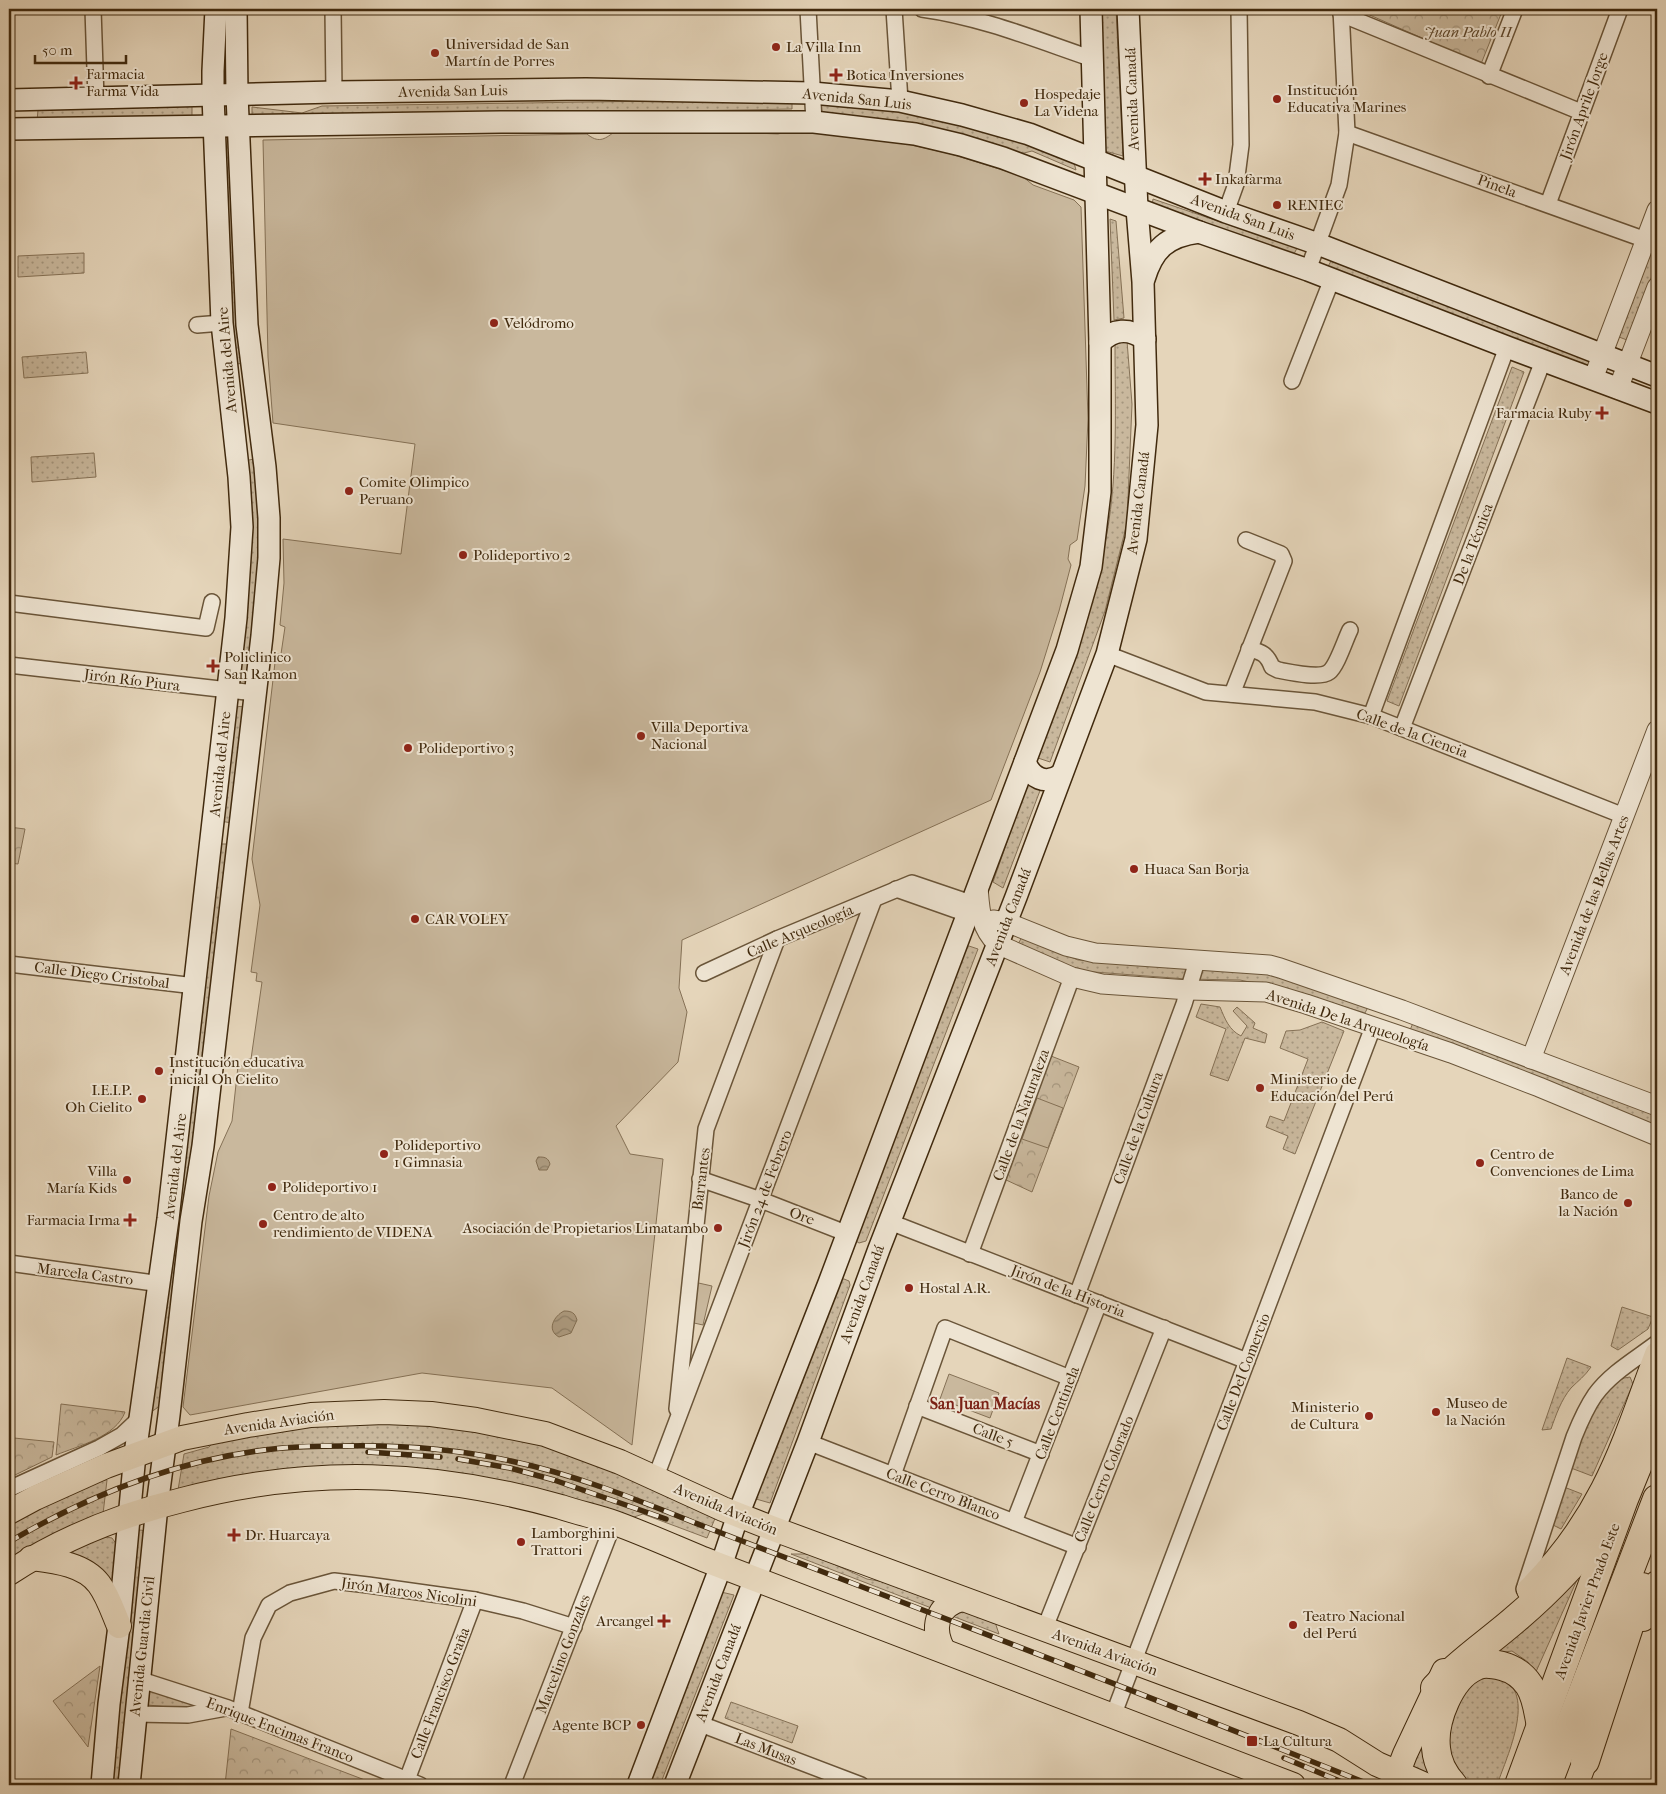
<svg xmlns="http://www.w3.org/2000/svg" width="1666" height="1794" font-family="'IM FELL French Canon',serif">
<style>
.grass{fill:url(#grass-dots);stroke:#857156}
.forest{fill:url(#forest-crowns);stroke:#857156}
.pitch{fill:#c9b89d;stroke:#857156}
.water{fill:url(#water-waves);stroke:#826e52}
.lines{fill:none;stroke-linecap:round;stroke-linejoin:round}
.minor-casing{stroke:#6a5539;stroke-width:18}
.tertiary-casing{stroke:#6a5539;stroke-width:21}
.secondary-casing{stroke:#412a0e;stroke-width:24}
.primary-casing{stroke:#412a0e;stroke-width:26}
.motorway-casing{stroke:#412a0e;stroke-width:30}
.minor{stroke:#eee4d2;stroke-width:15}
.tertiary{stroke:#eee4d2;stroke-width:19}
.secondary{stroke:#eee4d2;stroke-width:21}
.primary{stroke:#e5d5ba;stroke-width:24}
.motorway{stroke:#e5d5ba;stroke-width:28}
.rail-casing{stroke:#412a0e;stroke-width:5.5}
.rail{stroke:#eee4d2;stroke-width:4;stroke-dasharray:11;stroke-linecap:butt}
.poi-dot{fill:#8f2418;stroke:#eee4d2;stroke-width:2}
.labels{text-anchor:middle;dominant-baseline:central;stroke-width:4;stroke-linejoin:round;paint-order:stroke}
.park-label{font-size:15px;font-style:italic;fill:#5c462b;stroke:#eee4d2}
.poi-label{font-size:15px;fill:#412a0e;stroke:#eee4d2;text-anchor:start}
.street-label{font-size:15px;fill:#412a0e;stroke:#eee4d2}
.neighbourhood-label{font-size:16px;font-weight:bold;fill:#7a1f14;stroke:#eee4d2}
</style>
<defs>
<pattern id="grass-dots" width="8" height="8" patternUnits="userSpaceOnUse" patternTransform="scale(1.25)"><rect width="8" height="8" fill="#c9b89d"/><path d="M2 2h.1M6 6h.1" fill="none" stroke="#a5967e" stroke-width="1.8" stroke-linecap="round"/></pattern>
<pattern id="forest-crowns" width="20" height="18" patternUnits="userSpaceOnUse" patternTransform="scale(1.25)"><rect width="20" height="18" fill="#c9b89d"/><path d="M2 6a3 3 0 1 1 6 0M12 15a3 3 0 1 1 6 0" fill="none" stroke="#a5967e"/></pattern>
<pattern id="water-waves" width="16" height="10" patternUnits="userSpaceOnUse" patternTransform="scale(1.25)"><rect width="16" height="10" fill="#ad9b80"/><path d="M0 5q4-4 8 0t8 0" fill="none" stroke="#8e7f67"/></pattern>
</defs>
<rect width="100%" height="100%" fill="#e5d5ba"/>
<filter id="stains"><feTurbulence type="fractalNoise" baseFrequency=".004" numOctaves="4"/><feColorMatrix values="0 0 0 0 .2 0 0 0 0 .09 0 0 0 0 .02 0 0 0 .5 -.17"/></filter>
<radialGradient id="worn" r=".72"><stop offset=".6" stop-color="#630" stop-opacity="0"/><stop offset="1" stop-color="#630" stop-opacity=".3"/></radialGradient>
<g class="grass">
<path d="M1102,9h14l7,147 -18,-5z"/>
<path d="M818,97l83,11 171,48 4,14 -44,-19 -12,3 -202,-36z"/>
<path d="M792,99v10l-540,10v-12l50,6 20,-7z"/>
<path d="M192,106v10l-155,5 1,-11z"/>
<path d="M236,129l7,234 -11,2 -15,-235z"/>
<path d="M1153,199l144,49 -5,10 -140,-52z"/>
<path d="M1110,219l6,2 8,97 -10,2z"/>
<path d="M1657,237v26l-30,77 -8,-3z"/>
<path d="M84,253v20l-66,4v-21z"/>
<path d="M1331,261l259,98 -4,12 -261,-99z"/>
<path d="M1127,341l5,63 -5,119 -22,88 -55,151 -12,-4c25,-74 56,-148 69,-225 11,-62 8,-126 8,-189z"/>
<path d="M86,352l2,21 -64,5 -2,-21z"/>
<path d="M1512,367l12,5 -125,334 -12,-5z"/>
<path d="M94,453l2,24 -64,5 -1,-25z"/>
<path d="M254,459l7,85 -10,138 -16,-2 9,-219z"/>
<path d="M232,706l15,1 -15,116 -12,-2z"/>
<path d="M1028,782l13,6 -38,100 -10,-6z"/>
<path d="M219,844h11l-45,362 -10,-1z"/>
<path d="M1022,937l56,23 108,4 87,11 95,32 -3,6 -65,-20 -60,-13 -54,-1 -105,-8 -63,-27z"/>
<path d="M969,946l9,3 -112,292 -7,2 -3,-2 109,-294z"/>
<path d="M1201,1004l19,3c5,12 9,23 21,29l6,-10 -14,-15 4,-4 18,16 -2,5 14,6 -2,9 -20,-5 -17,43 -18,-6 16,-46 -30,-12z"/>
<path d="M1322,1022l22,9 -49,123 -12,-5 5,-13 -22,-9 4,-11 14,5 24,-62 -28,-11 6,-17 14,-1z"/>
<path d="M1413,1023l244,91v14l-247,-98z"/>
<path d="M174,1230l7,1 -18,173 -15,10z"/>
<path d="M839,1279h5l5,2 1,4 -80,218 -14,-4z"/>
<path d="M1622,1307l31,10 -5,12 -30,21 -7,-4z"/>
<path d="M1567,1358l24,9c-6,9 -13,14 -20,21 -10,12 -15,27 -20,41l-9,1z"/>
<path d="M1630,1377l3,7 -41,92 -21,-8c8,-23 30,-90 59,-91z"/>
<path d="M363,1422l77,3 104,20 37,13 135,58 -9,22 -64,-24 -15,5 -120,-36 -330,7 6,-36 25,-7 9,-9 50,-10z"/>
<path d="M101,1480h6l-4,34 -94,47v-37l17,-10z"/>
<path d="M1564,1487l18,7 -21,35 -8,-4z"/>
<path d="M141,1530l5,2 -26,253h-11l28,-254z"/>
<path d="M106,1537l6,1 5,7 -2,43 -51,-34 36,-16z"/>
<path d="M791,1554h20l56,25 23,4 105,39 4,12z"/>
<path d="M1585,1562l-50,112 -7,-12 -16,-11 -30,4z"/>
<path d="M721,1592l13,3 -74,190h-16z"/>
<path d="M1477,1675c8,1 21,1 27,5 32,17 1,81 -7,105h-23l-15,-10 -13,-27 13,-53z"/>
<path d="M150,1690l21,6 28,11 -1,3 -50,-5z"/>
<path d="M731,1702l67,24 -6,17 -67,-25z"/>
<path d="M1426,1724l17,59 -36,-13z"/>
</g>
<g class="forest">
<path d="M1356,9h147l-22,55z"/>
<path d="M9,827l16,2 -7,35 -9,-1z"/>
<path d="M1051,1056l28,11 -47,125 -28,-13z"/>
<path d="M61,1404l64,8c-9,25 -47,34 -69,43z"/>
<path d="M14,1438l40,4 -2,15 -37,18h-6z"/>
<path d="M100,1666l-12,81 -35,-46z"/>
<path d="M231,1729l147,56h-153z"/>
</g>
<g class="pitch">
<path d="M797,129l80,8 74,17 71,22 11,9 41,15 7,7 7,212 -3,67 -8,54 -7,5 -2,14 3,6 -12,46 -19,61 -49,128 -309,140 -3,48 8,24 -9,50 -62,64 14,28 33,5 -31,286 -80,-57 -130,-15 -232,42 -7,-8 26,-211 9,-44 14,-31 6,-55h6l2,-7h5l11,-77 -6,-1 1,-8 -6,-1 9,-67 -8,-46 24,-205h5l4,-27 -5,-2 4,-42 -1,-44 118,15 14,-110 -142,-21 -5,-66 -5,-217 324,-6c11,9 17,6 27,-2h117l47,2z"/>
<path d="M1037,1098l26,10 -15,40 -26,-9z"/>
<path d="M694,1282l18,4 -9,39 -18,-4z"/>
<path d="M949,1374l50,19 -9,25 -50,-19z"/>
</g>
<g class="water">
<path d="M538,1157c6,0 10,0 12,7l-3,6h-8l-3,-9z"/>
<path d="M564,1311c8,0 11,2 13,9l-6,13 -12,4c-13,-7 -5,-21 5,-26z"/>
</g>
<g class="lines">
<defs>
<g id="minor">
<path d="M93,9l3,90"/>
<path d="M333,9l1,83"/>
<path d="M808,9l6,113"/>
<path d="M894,9l6,92"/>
<path d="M922,9c59,8 115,31 171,50"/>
<path d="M1341,14l240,98"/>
<path d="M1489,76l26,-67"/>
<path d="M1347,133l299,107"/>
<path d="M1548,204l72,-195"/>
<path d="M1226,212l10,-28 5,-39 -2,-136"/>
<path d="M1308,270l31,-85 8,-52 -6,-124"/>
<path d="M197,325l25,-2"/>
<path d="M1292,381l40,-102"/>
<path d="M9,603l197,25 6,-26"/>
<path d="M1249,649c13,3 18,5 23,18l6,3c11,2 42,9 51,2 8,-6 16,-32 21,-42"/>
<path d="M1107,654l99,38 109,10 56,14 253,100"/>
<path d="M9,665l246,28"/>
<path d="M1232,694l52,-133 -3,-7 -35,-14"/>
<path d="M1371,716l136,-369"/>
<path d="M1402,728l141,-367"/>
<path d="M896,889l71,25"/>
<path d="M9,964l186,22"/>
<path d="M704,973l73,-34 135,-56 59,20"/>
<path d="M700,1179l61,21 87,34"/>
<path d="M890,1222l357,139"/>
<path d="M970,1254l102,-277"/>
<path d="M9,1263l152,21"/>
<path d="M1077,1295l107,-291 13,-43"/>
<path d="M917,1406l124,48"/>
<path d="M677,1409l29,-280 71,-190"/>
<path d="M808,1442l270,105"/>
<path d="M893,1475l52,-147 125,50"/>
<path d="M655,1479l219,-580"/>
<path d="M9,1489l90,-41 23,-13 18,-17"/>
<path d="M1014,1522l85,-219"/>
<path d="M1524,1589l50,-152c6,-15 12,-29 21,-42 16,-22 41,-36 62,-52"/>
<path d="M1044,1630l120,-302"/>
<path d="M138,1679l90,29 192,77"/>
<path d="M240,1713l13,-75 16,-33 21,-12 44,-12 34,4 107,15 48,11 51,16"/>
<path d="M135,1714l53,1 38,-7"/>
<path d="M1113,1716l260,-689"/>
<path d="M698,1723l163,62"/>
<path d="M405,1785l70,-185"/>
<path d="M512,1785l102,-263"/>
</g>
<g id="tertiary">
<path d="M1593,379l64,-169"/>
<path d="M1618,389l39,-102"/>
<path d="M978,887c2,24 2,40 19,57l75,33 30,7 87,6 77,2 40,12 145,49 88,34 118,49"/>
<path d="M993,920l13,2 60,24 29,7 174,12 11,3 122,42 255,96"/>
<path d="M1531,1059l126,-329"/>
</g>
<g id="secondary">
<path d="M9,100l325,-8 252,-3 226,4 88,8 62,14 67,19 197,78 92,32 339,132"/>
<path d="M9,129l492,-7h313l101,12 46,11 42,13 196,74 109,38 199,77 150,56"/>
<path d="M1144,279c9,-30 23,-43 55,-47"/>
<path d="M1100,343c13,-15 29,-15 45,-4"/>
<path d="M1025,762c6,16 20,23 36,13"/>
<path d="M102,1785l7,-81 10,-78 16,-172 33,-235 68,-601 6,-91 -3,-50 -17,-154 -9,-227v-25l3,-62"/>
<path d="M129,1785l28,-279 12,-91 22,-194 12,-75 59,-510 7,-78v-40l-4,-51 -18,-142 -10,-230 -1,-86"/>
<path d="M638,1785l83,-219 17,-51 91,-232 238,-633 24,-83 9,-75v-149l-9,-334"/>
<path d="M675,1785l133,-343 71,-193 137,-352 91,-243 29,-115 11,-114 -4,-143 -6,-73 -9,-200"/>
</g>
<g id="primary">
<path d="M9,1512l26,-14 71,-32 76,-28 66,-13 63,-10 73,-3 47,2 45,6 69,14 75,28 103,47 51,20 525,194 40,17 38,24 48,21"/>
<path d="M31,1558c23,3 53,6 68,26 9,12 14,28 20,42"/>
<path d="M9,1573c52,-34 112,-58 173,-73 129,-34 251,-29 379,7 18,6 37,10 54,16 30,11 59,24 88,36l590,226"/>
<path d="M1529,1590c30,-30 55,-64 74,-101 22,-43 37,-90 54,-135"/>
<path d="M1643,1619l14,-36"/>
<path d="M943,1650c-11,-21 -8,-44 19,-51"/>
<path d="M1393,1785l12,-31 39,-83"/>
<path d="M1576,1785l15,-40"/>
</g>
<g id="motorway">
<path d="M1435,1688c26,-28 56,-47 84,-72 33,-28 63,-61 90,-95"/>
<path d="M1585,1761l57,-174"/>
<path d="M1453,1785c-10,-11 -16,-23 -17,-37 -3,-27 14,-71 40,-82 8,-4 17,-2 26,0 11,3 21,10 27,19 8,12 9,27 12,41"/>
<path d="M1519,1785l105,-286 33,-81"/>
<path d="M1547,1785l110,-286"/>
</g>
</defs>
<use href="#minor" class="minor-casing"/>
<use href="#tertiary" class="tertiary-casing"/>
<use href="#secondary" class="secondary-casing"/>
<use href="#primary" class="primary-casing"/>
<use href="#motorway" class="motorway-casing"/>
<use href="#minor" class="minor"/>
<use href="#tertiary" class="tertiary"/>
<use href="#secondary" class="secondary"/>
<use href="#primary" class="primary"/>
<use href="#motorway" class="motorway"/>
<defs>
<g id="rail">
<path d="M368,1452l72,5"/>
<path d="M458,1459l52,9 44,12 112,39"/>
<path d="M9,1542c80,-47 171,-83 264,-93 25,-3 48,-3 73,-3 55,-1 110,3 165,15 66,14 129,40 192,65 54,21 108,41 162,62 169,64 338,130 506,197"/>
<path d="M1284,1758l65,27"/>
</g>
</defs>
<use href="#rail" class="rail-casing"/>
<use href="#rail" class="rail"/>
</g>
<g class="poi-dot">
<circle cx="776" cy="47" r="5"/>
<circle cx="435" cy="53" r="5"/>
<path d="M833.5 67.5h5v5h5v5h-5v5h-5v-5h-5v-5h5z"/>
<path d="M73.5 75.5h5v5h5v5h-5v5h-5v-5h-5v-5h5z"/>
<circle cx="1277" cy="99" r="5"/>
<circle cx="1024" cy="103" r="5"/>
<path d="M1202.5 171.5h5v5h5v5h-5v5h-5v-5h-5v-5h5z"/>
<circle cx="1277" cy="205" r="5"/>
<circle cx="494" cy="323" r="5"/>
<path d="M1599.5 405.5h5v5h5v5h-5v5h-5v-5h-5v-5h5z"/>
<circle cx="349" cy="491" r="5"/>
<circle cx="463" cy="555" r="5"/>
<path d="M210.5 658.5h5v5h5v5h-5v5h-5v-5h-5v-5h5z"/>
<circle cx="641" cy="736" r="5"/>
<circle cx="408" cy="748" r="5"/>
<circle cx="1134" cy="869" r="5"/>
<circle cx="415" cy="919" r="5"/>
<circle cx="159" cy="1071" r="5"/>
<circle cx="1260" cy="1088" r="5"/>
<circle cx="142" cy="1099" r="5"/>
<circle cx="384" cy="1154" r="5"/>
<circle cx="1480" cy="1163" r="5"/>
<circle cx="127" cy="1180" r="5"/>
<circle cx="272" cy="1187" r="5"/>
<circle cx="1628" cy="1203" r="5"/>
<path d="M127.5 1212.5h5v5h5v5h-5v5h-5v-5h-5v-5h5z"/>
<circle cx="263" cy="1224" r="5"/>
<circle cx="718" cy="1228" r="5"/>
<circle cx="909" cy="1288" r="5"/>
<circle cx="1436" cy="1412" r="5"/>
<circle cx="1369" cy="1416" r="5"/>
<path d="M231.5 1527.5h5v5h5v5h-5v5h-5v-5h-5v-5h5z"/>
<circle cx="521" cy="1542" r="5"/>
<path d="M661.5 1613.5h5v5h5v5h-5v5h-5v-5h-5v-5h5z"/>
<circle cx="1293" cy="1625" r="5"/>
<circle cx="641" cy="1725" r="5"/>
<rect x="1246" y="1735" width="12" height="12" rx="2.5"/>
</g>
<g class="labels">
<g class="park-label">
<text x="1468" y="32">Juan Pablo II</text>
</g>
<g class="poi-label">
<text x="445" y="44">Universidad de San<tspan x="445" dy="17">Martín de Porres</tspan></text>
<text x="786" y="47">La Villa Inn</text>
<text x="86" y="74">Farmacia<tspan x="86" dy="17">Farma Vida</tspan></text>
<text x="846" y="75">Botica Inversiones</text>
<text x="1287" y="90">Institución<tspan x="1287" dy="17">Educativa Marines</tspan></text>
<text x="1034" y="94">Hospedaje<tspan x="1034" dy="17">La Videna</tspan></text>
<text x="1215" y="179">Inkafarma</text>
<text x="1287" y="205">RENIEC</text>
<text x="504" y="323">Velódromo</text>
<text x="1592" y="413" text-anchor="end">Farmacia Ruby</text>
<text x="359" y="482">Comite Olimpico<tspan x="359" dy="17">Peruano</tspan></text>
<text x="473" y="555">Polideportivo 2</text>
<text x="224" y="657">Policlinico<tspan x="224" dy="17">San Ramon</tspan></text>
<text x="651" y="727">Villa Deportiva<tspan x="651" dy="17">Nacional</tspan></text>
<text x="418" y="748">Polideportivo 3</text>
<text x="1144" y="869">Huaca San Borja</text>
<text x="425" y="919">CAR VOLEY</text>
<text x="169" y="1062">Institución educativa<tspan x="169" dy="17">inicial Oh Cielito</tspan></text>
<text x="1270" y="1079">Ministerio de<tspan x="1270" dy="17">Educación del Perú</tspan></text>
<text x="132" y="1090" text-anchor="end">I.E.I.P.<tspan x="132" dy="17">Oh Cielito</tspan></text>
<text x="394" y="1145">Polideportivo<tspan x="394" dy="17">1 Gimnasia</tspan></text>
<text x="1490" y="1154">Centro de<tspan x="1490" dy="17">Convenciones de Lima</tspan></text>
<text x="117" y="1171" text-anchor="end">Villa<tspan x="117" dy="17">María Kids</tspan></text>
<text x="282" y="1187">Polideportivo 1</text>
<text x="1618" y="1194" text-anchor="end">Banco de<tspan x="1618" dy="17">la Nación</tspan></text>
<text x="273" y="1215">Centro de alto<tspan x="273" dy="17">rendimiento de VIDENA</tspan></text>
<text x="120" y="1220" text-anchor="end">Farmacia Irma</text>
<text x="708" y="1228" text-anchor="end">Asociación de Propietarios Limatambo</text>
<text x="919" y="1288">Hostal A.R.</text>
<text x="1446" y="1403">Museo de<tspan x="1446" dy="17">la Nación</tspan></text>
<text x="1359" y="1407" text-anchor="end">Ministerio<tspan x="1359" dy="17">de Cultura</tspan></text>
<text x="531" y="1533">Lamborghini<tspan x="531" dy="17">Trattori</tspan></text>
<text x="245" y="1535">Dr. Huarcaya</text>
<text x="1303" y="1616">Teatro Nacional<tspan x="1303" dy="17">del Perú</tspan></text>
<text x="654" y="1621" text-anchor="end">Arcangel</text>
<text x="631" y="1725" text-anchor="end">Agente BCP</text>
<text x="1263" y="1741">La Cultura</text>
</g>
<g class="street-label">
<text transform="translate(453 91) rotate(-1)">Avenida San Luis</text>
<text transform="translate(857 99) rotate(6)">Avenida San Luis</text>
<text transform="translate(1132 99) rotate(-92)">Avenida Canadá</text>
<text transform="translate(1584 106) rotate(-70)">Jirón Aprile Jorge</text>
<text transform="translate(1497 186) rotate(20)">Pinela</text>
<text transform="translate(1243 217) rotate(20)">Avenida San Luis</text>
<text transform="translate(227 360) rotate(-95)">Avenida del Aire</text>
<text transform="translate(1138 503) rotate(-83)">Avenida Canadá</text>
<text transform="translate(1473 544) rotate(-69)">De la Técnica</text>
<text transform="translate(132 680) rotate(7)">Jirón Río Piura</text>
<text transform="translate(1412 733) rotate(20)">Calle de la Ciencia</text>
<text transform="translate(220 764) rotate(-84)">Avenida del Aire</text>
<text transform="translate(1594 895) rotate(-69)">Avenida de las Bellas Artes</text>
<text transform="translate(1008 917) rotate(-69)">Avenida Canadá</text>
<text transform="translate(800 931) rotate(-23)">Calle Arqueología</text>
<text transform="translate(102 975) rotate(7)">Calle Diego Cristobal</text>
<text transform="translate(1348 1020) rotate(18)">Avenida De la Arqueología</text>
<text transform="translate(1021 1115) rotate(-70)">Calle de la Naturaleza</text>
<text transform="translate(1138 1128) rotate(-70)">Calle de la Cultura</text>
<text transform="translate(175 1166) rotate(-83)">Avenida del Aire</text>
<text transform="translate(701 1179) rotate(-83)">Barrantes</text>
<text transform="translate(765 1189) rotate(-69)">Jirón 24 de Febrero</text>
<text transform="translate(802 1216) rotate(21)">Ore</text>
<text transform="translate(85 1274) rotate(7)">Marcela Castro</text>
<text transform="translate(1068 1291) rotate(21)">Jirón de la Historia</text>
<text transform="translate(862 1294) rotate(-70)">Avenida Canadá</text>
<text transform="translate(1243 1372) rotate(-69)">Calle Del Comercio</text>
<text transform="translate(1057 1413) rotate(-69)">Calle Centinela</text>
<text transform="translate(279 1422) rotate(-8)">Avenida Aviación</text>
<text transform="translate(993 1435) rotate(21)">Calle 5</text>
<text transform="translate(1104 1479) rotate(-68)">Calle Cerro Colorado</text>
<text transform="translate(943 1494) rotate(21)">Calle Cerro Blanco</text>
<text transform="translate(726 1509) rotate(23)">Avenida Aviación</text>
<text transform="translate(409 1592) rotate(8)">Jirón Marcos Nicolini</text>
<text transform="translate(1587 1601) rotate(-70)">Avenida Javier Prado Este</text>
<text transform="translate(142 1646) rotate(-84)">Avenida Guardia Civil</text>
<text transform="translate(1105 1652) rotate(20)">Avenida Aviación</text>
<text transform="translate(563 1654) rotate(-69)">Marcelino Gonzales</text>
<text transform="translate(718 1673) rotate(-69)">Avenida Canadá</text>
<text transform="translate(440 1693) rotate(-69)">Calle Francisco Graña</text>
<text transform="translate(280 1730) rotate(21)">Enrique Encimas Franco</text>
<text transform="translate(766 1749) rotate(21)">Las Musas</text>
</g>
<g class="neighbourhood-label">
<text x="985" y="1403">San Juan Macías</text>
</g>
</g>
<rect width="1666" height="1794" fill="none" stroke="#e5d5ba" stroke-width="30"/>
<rect x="10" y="10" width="1646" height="1774" fill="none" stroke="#412a0e" stroke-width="2.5"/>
<rect x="15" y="15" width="1636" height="1764" fill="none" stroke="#412a0e"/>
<path d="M35 55v8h91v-8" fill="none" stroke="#412a0e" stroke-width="2.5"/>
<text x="42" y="55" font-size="15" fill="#412a0e" stroke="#eee4d2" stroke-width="4" paint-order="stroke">50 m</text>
<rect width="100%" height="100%" filter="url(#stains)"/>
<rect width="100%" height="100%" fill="url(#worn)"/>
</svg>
